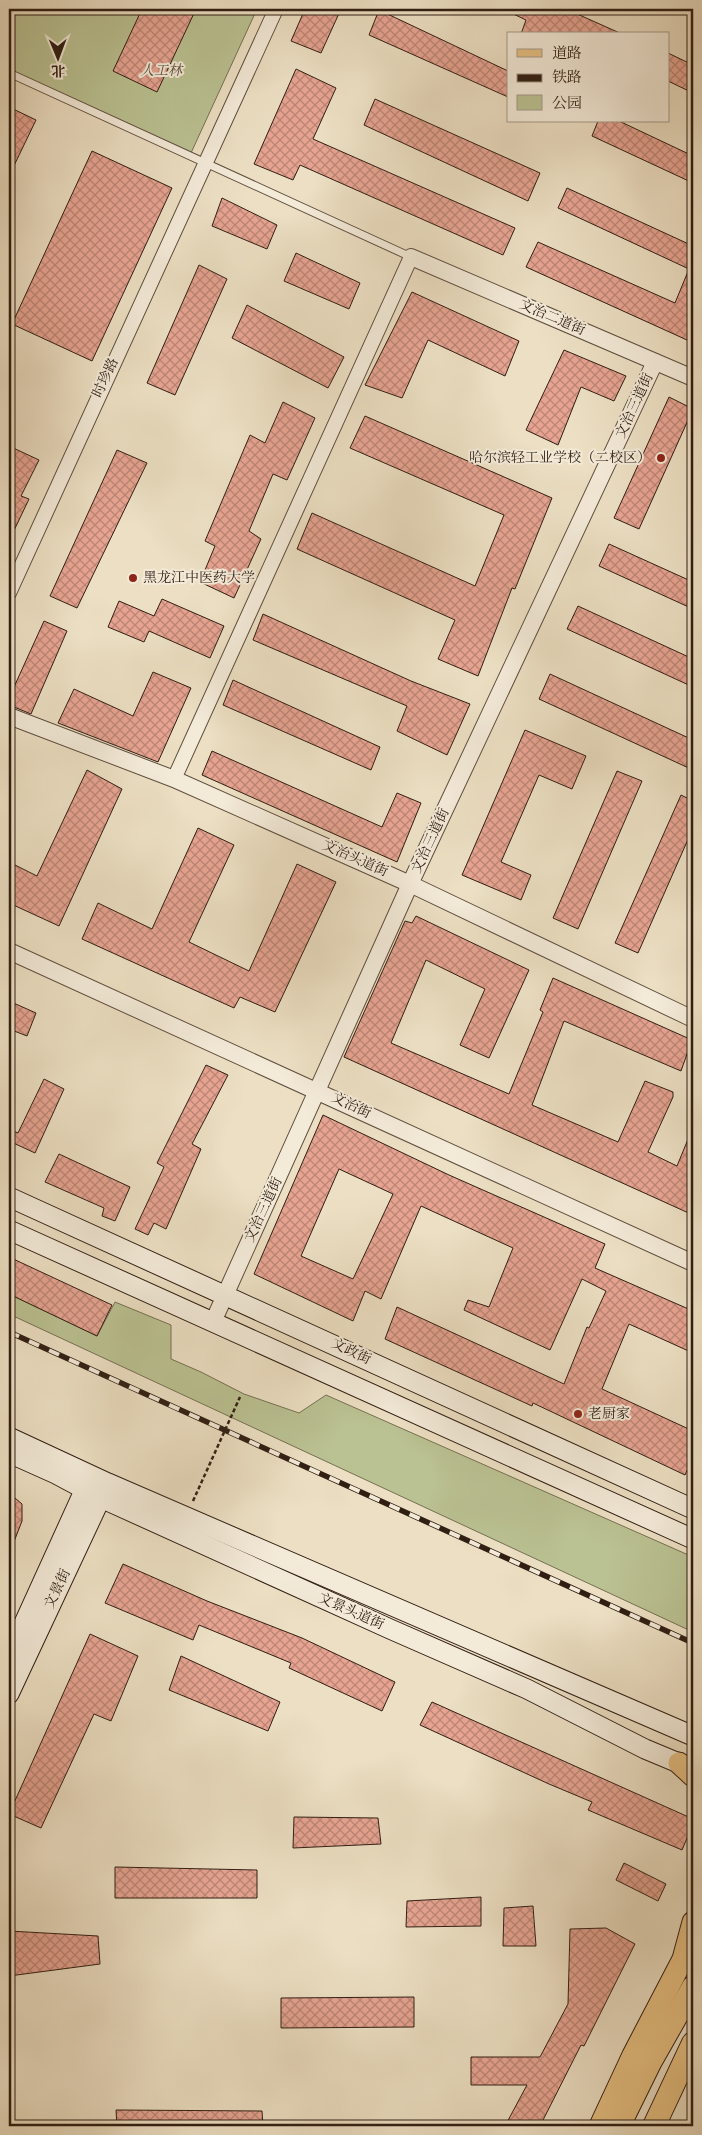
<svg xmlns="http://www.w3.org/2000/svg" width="702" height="2135" font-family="Vollkorn,'Noto Serif SC',serif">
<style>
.park{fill:#bac192;stroke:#757052}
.building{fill:url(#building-cross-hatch);stroke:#301e13;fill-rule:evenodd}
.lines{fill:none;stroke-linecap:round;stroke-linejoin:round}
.service-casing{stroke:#5f4e3f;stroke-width:9}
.minor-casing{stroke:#5f4e3f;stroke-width:16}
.tertiary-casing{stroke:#5f4e3f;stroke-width:18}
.secondary-casing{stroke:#301e13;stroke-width:21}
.primary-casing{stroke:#301e13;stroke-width:23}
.trunk-casing{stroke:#301e13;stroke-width:24}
.service{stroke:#f3ead8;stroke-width:7}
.minor{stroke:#f3ead8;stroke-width:14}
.tertiary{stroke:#f3ead8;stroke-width:16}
.secondary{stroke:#f3ead8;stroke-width:19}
.primary{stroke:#e6c082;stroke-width:21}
.trunk{stroke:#e6c082;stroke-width:22}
.rail-casing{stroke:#301e13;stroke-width:5.5}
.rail{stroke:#f3ead8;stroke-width:4;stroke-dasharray:11;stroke-linecap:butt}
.path-bridge{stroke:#301e13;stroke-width:2.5;stroke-dasharray:4 2.5;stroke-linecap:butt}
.poi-dot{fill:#8f2418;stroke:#f3ead8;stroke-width:2}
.labels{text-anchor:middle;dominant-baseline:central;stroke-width:4;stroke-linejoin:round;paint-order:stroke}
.park-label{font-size:14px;font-style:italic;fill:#594f39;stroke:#f3ead8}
.street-label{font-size:14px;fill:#301e13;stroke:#f3ead8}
.poi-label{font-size:14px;fill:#301e13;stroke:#f3ead8;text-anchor:start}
</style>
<defs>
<pattern id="building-cross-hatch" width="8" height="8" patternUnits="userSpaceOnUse" patternTransform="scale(1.25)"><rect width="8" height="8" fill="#e7a492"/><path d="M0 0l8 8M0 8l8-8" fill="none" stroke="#bc8576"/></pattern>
</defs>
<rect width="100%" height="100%" fill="#ecdfc3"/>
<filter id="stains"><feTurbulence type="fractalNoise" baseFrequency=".004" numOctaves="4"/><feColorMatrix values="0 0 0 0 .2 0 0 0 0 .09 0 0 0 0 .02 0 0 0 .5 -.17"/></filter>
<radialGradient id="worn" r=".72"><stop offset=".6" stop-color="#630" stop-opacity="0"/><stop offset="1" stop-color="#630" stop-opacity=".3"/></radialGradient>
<g class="park">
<path d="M9,9h248l-66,144 -182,-83z"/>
<path d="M9,1294l88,42 18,-34 56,23v34l30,13 43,22 55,19 27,-18 367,162v75l-684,-318z"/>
</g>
<g class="building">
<path d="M142,9h54l-39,83 -44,-21z"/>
<path d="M305,9h36l-20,44 -30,-12z"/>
<path d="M503,9h63l56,25h-101l5,-14z"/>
<path d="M379,10l129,61v26l-139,-62z"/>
<path d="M668,53l25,12v28l-25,-12z"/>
<path d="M296,69l40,19 -23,51 202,89 -12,27 -203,-90 -7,15 -39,-16z"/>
<path d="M375,99l165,74 -12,28 -164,-76z"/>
<path d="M9,107l27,13 -27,56z"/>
<path d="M598,121h21l74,35v27l-101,-47z"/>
<path d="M92,151l80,37 -80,173 -80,-37z"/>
<path d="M567,188l126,58v80l-6,14 -161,-73 12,-25 137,61 14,-34 -131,-61z"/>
<path d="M222,198l55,27 -10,24 -55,-23z"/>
<path d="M296,253l64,30 -11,26 -65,-28z"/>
<path d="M199,265l28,14 -52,116 -28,-12z"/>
<path d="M412,292l107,49 -14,35 -77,-36 -26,58 -37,-13z"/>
<path d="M247,305l97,52 -16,31 -96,-50z"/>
<path d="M564,350l62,26 -12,25 -33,-14 -23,58 -32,-15z"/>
<path d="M669,397l24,12 -54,120 -25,-11z"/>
<path d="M283,402l32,16 -28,62 -14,-6 -24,57 12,8 -27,59 -34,-16 15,-36 -10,-5 45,-106 15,8z"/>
<path d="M365,416l187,82 -37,91 -3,-1 -34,88 -40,-17 17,-39 -158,-71 15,-36 163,73 29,-71 -154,-67z"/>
<path d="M9,446l30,14 -18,36 8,3 -20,42z"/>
<path d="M117,450l30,13 -70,145 -27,-12z"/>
<path d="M609,544l84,38v27l-94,-43z"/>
<path d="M162,599l62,27 -14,32 -61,-27 -5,11 -36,-15 11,-26 35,15z"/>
<path d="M578,606l115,53v28l-126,-58z"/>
<path d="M263,614l148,67 59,23 -23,51 -50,-24 10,-25 -154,-66z"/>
<path d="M44,621l23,10 -36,83 -22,-9v-7z"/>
<path d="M153,672l38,16 -33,74 -100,-39 16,-34 59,27z"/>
<path d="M550,674l143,66v30l-154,-71z"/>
<path d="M233,680l147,67 -9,23 -148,-65z"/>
<path d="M525,730l61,26 -14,33 -33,-14 -38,87 30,13 -10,25 -59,-25z"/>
<path d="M212,751l170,76 15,-34 24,10 -24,59 -195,-87z"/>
<path d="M87,770l35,19 -63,137 -50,-23v-41l28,14z"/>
<path d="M617,771l25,10 -64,148 -25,-11z"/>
<path d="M681,795l12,6v27l-55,125 -23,-10z"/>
<path d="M198,828l36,17 -45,97 60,29 48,-107 39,18 -61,130 -35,-15 -6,11 -152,-69 16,-36 54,26z"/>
<path d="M416,916l113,54 -40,88 -29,-13 25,-56 -59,-29 -35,83 118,51 34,-82 -3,-2 13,-32 139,62 -11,31 -117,-50 -32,84 86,37 27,-61 28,11v5l-25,55 29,14 16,-39v88l-349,-158 61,-136 7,2z"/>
<path d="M9,1001l27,12 -9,23 -18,-7z"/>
<path d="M206,1065l22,10 -36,69 9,5 -35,80 -12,-6 -6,12 -13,-6 29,-62 -7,-4z"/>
<path d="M44,1079l20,10 -29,64 -26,-12v-12l9,4z"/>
<path d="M323,1115l126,60 156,69 -10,24 98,43v42l-64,-29 -27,65 91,42v26l-8,18 -152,-72 -1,3 -147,-67 12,-32 167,77 23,-57 2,1 17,-37 -24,-12 -32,71 -86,-40 4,-10 21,7 24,-59 -92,-42 -40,93 -16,-8 -12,30 -99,-47zM339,1169l54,25 -40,85 -52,-23z"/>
<path d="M59,1154l71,33 -15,34 -13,-5 2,-8 -59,-26z"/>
<path d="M9,1257l103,48 -15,31 -88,-42z"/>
<path d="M9,1493l13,11v17l-12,31z"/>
<path d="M123,1564l84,37 95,37 93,44 -13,29 -93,-43 2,-5 -92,-38 -6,15 -88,-37z"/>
<path d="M90,1634l48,22 -27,65 -17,-7 -53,114 -32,-14z"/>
<path d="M181,1656l99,46 -12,29 -99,-41z"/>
<path d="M432,1702l261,117v5l-11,26 -94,-40 4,-8 -43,-18 -129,-59z"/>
<path d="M294,1817l84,1 3,26 -88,4z"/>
<path d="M624,1863l42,21 -8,17 -42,-21z"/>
<path d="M115,1867l142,3v28h-142z"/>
<path d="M481,1897v29l-75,1 1,-26z"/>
<path d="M533,1906l3,40h-33l1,-38z"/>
<path d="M606,1928l29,16 -51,102 -3,-1 -41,81h-35l22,-41h-56v-28h69l28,-53 2,-75z"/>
<path d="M9,1931l89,5 2,28 -91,12z"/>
<path d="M414,1997v30l-133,1v-30z"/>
<path d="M116,2110l146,1 1,15h-146z"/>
</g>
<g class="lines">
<defs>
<path id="service" d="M9,73l402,184"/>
<g id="minor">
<path d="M9,593l267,-584"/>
<path d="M174,779l237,-522"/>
</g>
<g id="tertiary">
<path d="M411,257l282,121"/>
<path d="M9,716l165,63 236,105 283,135"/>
<path d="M9,951l684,312"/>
<path d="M213,1322l197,-438 245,-522"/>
</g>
<g id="secondary">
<path d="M9,1197l684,312"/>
<path d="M9,1230l684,309"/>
<path d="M9,1437l99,46 585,253"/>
<path d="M9,1453l47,21 45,24 289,131 137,60 118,60 48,20"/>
<path d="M9,1656l80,-176"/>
<path d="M9,1694l97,-207"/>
</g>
<g id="primary">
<path d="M679,1763l14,13"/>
<path d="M600,2126l33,-71 50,-96 10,-37"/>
</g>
<g id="trunk">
<path d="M619,2126l32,-65 42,-74"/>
<path d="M654,2126l39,-83"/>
</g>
</defs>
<use href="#service" class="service-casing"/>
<use href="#minor" class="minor-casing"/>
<use href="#tertiary" class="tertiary-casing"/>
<use href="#secondary" class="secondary-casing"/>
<use href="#primary" class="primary-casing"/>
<use href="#trunk" class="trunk-casing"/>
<use href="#service" class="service"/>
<use href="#minor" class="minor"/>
<use href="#tertiary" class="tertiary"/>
<use href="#secondary" class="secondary"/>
<use href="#primary" class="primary"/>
<use href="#trunk" class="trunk"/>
<defs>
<path id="rail" d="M9,1332l684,311"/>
</defs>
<use href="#rail" class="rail-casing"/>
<use href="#rail" class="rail"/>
<path class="path-bridge" d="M193,1501l47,-104"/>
</g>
<g class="poi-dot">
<circle cx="661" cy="458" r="5"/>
<circle cx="133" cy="578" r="5"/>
<circle cx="578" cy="1414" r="5"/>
</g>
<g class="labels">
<g class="park-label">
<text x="161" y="71">人工林</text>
</g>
<g class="street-label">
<text transform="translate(552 318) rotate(23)">文治二道街</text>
<text transform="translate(106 378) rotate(-65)">时珍路</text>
<text transform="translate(635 406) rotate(-65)">文治三道街</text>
<text transform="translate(431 841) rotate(-65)">文治三道街</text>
<text transform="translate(355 859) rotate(24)">文治头道街</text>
<text transform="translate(351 1106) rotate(25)">文治街</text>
<text transform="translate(264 1210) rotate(-65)">文治三道街</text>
<text transform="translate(351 1352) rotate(25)">文政街</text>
<text transform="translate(58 1589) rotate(-65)">文景街</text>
<text transform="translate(351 1612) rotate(24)">文景头道街</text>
</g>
<g class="poi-label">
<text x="651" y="458" text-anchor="end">哈尔滨轻工业学校（二校区）</text>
<text x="143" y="578">黑龙江中医药大学</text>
<text x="588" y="1414">老厨家</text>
</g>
</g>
<rect width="702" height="2135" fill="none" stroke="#ecdfc3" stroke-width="30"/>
<rect x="10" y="10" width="682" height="2115" fill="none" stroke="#301e13" stroke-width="2.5"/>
<rect x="15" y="15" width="672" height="2105" fill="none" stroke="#301e13"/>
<rect x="507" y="32" width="162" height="90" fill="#f3ead8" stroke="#a59889"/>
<rect x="517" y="49" width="25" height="8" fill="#e6c082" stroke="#a59889"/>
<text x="552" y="58" font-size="15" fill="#301e13">道路</text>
<rect x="517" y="74" width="25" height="8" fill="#301e13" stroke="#a59889"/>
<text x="552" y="82" font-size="15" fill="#301e13">铁路</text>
<rect x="517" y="95" width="25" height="15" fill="#bac192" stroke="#a59889"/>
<text x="552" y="108" font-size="15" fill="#301e13">公园</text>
<g transform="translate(58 58) rotate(179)" stroke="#f3ead8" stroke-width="4" paint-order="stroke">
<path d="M0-4L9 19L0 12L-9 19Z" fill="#301e13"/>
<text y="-8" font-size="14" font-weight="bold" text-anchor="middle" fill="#301e13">北</text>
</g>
<rect width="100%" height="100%" filter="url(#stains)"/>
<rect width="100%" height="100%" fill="url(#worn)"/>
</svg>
